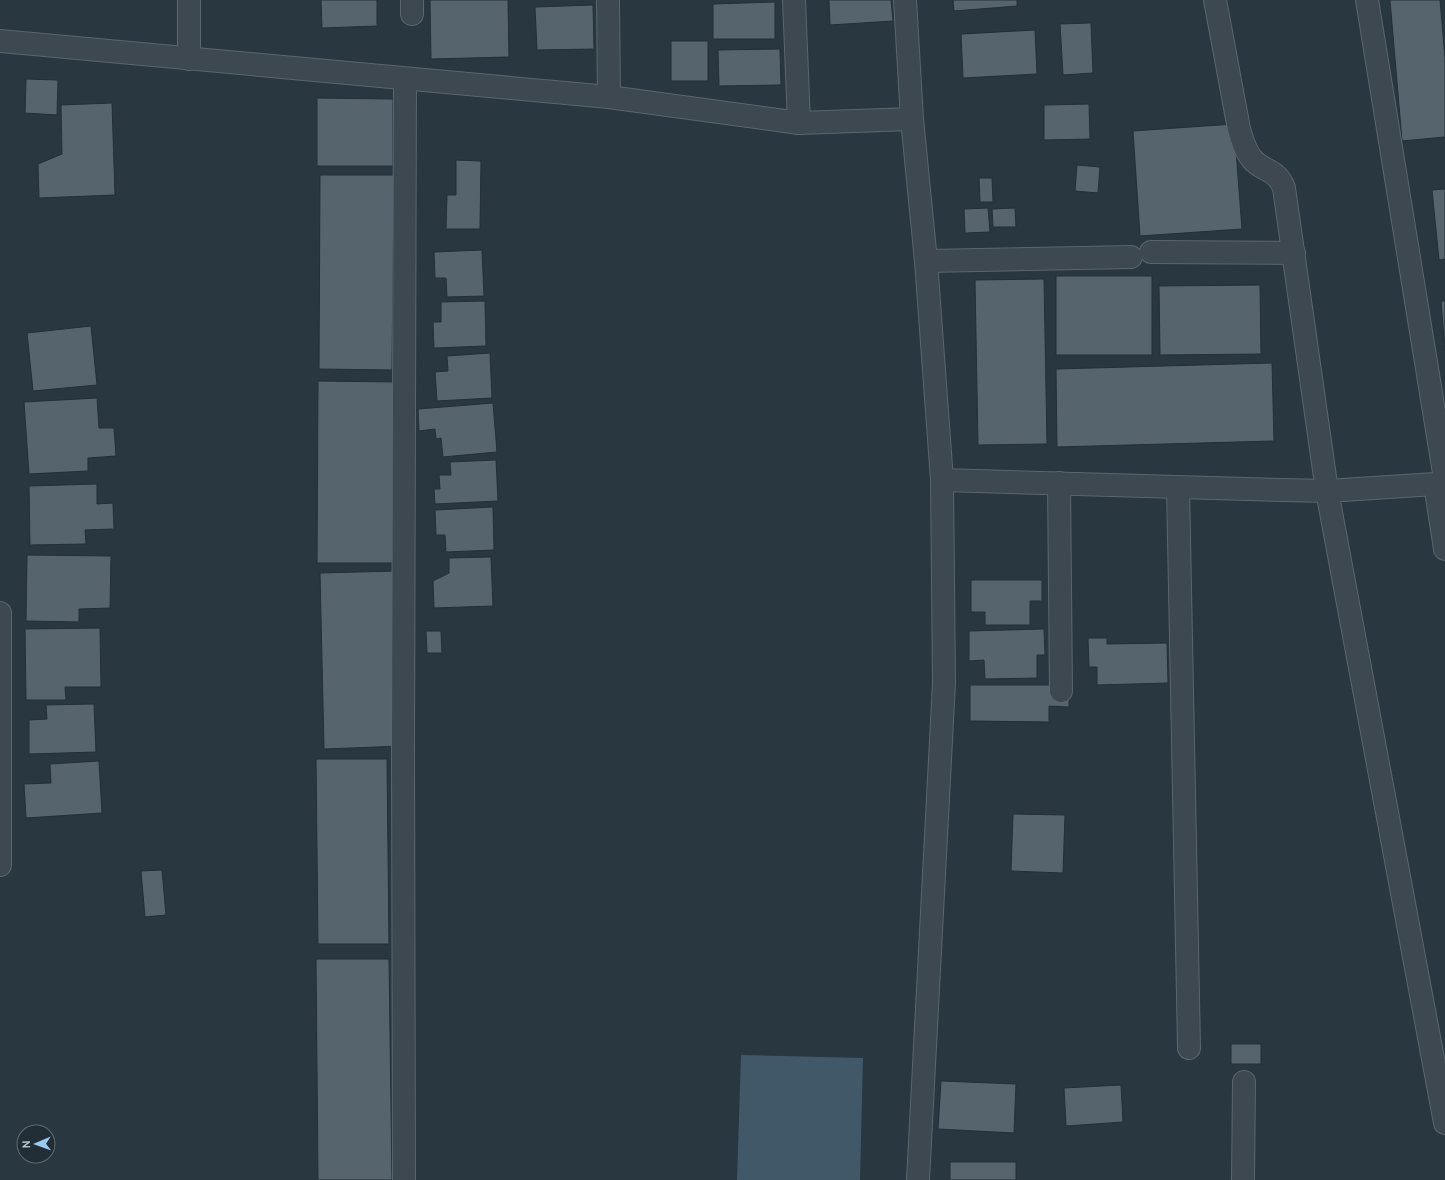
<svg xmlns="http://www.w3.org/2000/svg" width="1445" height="1180" font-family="Overpass,sans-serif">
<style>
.water{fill:#415868}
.building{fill:#55646d;stroke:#242f38}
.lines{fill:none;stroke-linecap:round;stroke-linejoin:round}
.minor-casing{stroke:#5b666d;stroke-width:24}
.minor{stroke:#3d4850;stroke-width:22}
</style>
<rect width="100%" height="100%" fill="#293740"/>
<path class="water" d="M741,1055l122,3 -3,122h-123z"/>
<g class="building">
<path d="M321,0h56v26l-55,2z"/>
<path d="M430,0h78l1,57 -78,2z"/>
<path d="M829,0h62l2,21 -63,4z"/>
<path d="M953,0h64v6l-63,5z"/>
<path d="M1390,0h50l5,58v79l-43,4z"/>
<path d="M775,2v37h-62v-35z"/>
<path d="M593,5l1,44 -57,1 -2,-43z"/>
<path d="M1091,23l2,50 -30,2 -3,-51z"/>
<path d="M1035,30l2,44 -74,4 -2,-44z"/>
<rect x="671" y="41" width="37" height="40"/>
<path d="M780,49l1,36 -62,1 -1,-36z"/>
<path d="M26,79l32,1 -1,35 -32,-2z"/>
<path d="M317,98l76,1v67h-76z"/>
<path d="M112,103l3,92 -76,3 -1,-34 24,-10 -1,-49z"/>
<path d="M1089,104l1,35 -46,1v-35z"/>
<path d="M1234,124l8,105 -102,7 -7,-105z"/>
<path d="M456,160l25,1 -1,68h-34l1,-34h9z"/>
<path d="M1077,165l23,2 -2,26 -23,-2z"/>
<path d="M320,175h74l-2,195 -73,-1z"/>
<path d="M979,178h13l1,24h-13z"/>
<path d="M1445,189v70l-6,1 -7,-70z"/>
<path d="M988,208l2,24 -25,1 -1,-24z"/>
<path d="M1015,208l1,19h-23l-1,-18z"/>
<path d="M482,250l2,46 -37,1 -1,-19h-11l-1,-26z"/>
<rect x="1056" y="276" width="96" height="79"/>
<path d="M1044,279l3,165 -69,1 -3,-165z"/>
<path d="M1260,285l1,69 -101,1 -1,-69z"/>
<path d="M485,301l1,45 -52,2 -1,-26h8v-20z"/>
<path d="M1441,301h4v50z"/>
<path d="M91,326l6,59 -64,6 -6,-58z"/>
<path d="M490,353l2,45 -55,3 -2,-29 13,-1 -1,-15z"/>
<path d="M1272,363l2,78 -217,6 -1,-78z"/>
<path d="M318,381l77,1 -1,181h-77z"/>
<path d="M97,398l2,30h15l2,28 -28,2v13l-59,3 -5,-72z"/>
<path d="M493,403l4,49 -54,5 -2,-19 -5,1 -1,-10 -16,2 -1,-22z"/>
<path d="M496,460l2,41 -63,3 -1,-15h6l-1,-14h12l-1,-13z"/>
<path d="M97,484v20l16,-1 1,26 -29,1 1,14 -56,1 -1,-59z"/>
<path d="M493,507l1,43 -48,2 -1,-17h-9l-1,-25z"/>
<path d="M27,555l84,1 -1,52 -31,1v13l-53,-1z"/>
<path d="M491,557l2,49 -59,2 -1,-27 16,-8v-15z"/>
<path d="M397,571l6,175 -79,3 -4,-176z"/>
<path d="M971,580h71v21h-12v24h-45v-13h-14z"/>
<path d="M100,628l1,59h-36l1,13h-40l-1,-71z"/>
<path d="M1044,629l1,26h-8v23l-52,1 -1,-19 -15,1v-30z"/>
<path d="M426,631h15l1,22h-15z"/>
<path d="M1088,638h19v6l60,-1 1,40 -71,2v-18h-8z"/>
<path d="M970,685h80v8l19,1v13l-20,-1v16l-79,-1z"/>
<path d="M94,704l2,48 -67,2v-34l18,-1 -1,-14z"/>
<path d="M316,759h71l2,185h-71z"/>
<path d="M99,761l3,52 -76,5 -2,-34 27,-1 -1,-19z"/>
<path d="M1013,814l52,1 -2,58 -52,-2z"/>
<path d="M162,870l4,45 -21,2 -4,-46z"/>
<path d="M316,959h73l3,221h-74z"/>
<rect x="1231" y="1044" width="30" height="20"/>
<path d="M941,1081l75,3 -2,49 -76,-4z"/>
<path d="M1121,1085l2,37 -57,4 -2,-38z"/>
<rect x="950" y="1162" width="66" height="18"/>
</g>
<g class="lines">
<defs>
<g id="minor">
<path d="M412,0v14"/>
<path d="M608,0l1,97"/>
<path d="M794,0l5,123"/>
<path d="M905,0l7,119 14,142 16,219 2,203 -26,497"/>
<path d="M1215,0l24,129c3,10 6,22 13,30 11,13 24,9 32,29l43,303 118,632"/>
<path d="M1367,0l78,479"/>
<path d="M0,41l609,56 190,26 113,-4"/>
<path d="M189,59v-59"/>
<path d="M1151,252l143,1"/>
<path d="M926,261l205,-4"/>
<path d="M942,480l340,10 45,1 108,-7 10,-3"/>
<path d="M1059,483l2,208"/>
<path d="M1435,484l10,65"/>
<path d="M1178,487l11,561"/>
<path d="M0,613v252"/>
<path d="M404,1180l-1,-434 2,-667"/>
<path d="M1243,1180l1,-98"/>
</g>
</defs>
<use href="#minor" class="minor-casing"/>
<use href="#minor" class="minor"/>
</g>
<g transform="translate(36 1144) rotate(268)"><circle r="19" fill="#222e36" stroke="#5f6a71"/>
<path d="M0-3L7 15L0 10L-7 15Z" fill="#9acaef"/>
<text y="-6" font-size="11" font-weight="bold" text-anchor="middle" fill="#bac3ca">N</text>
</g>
</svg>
